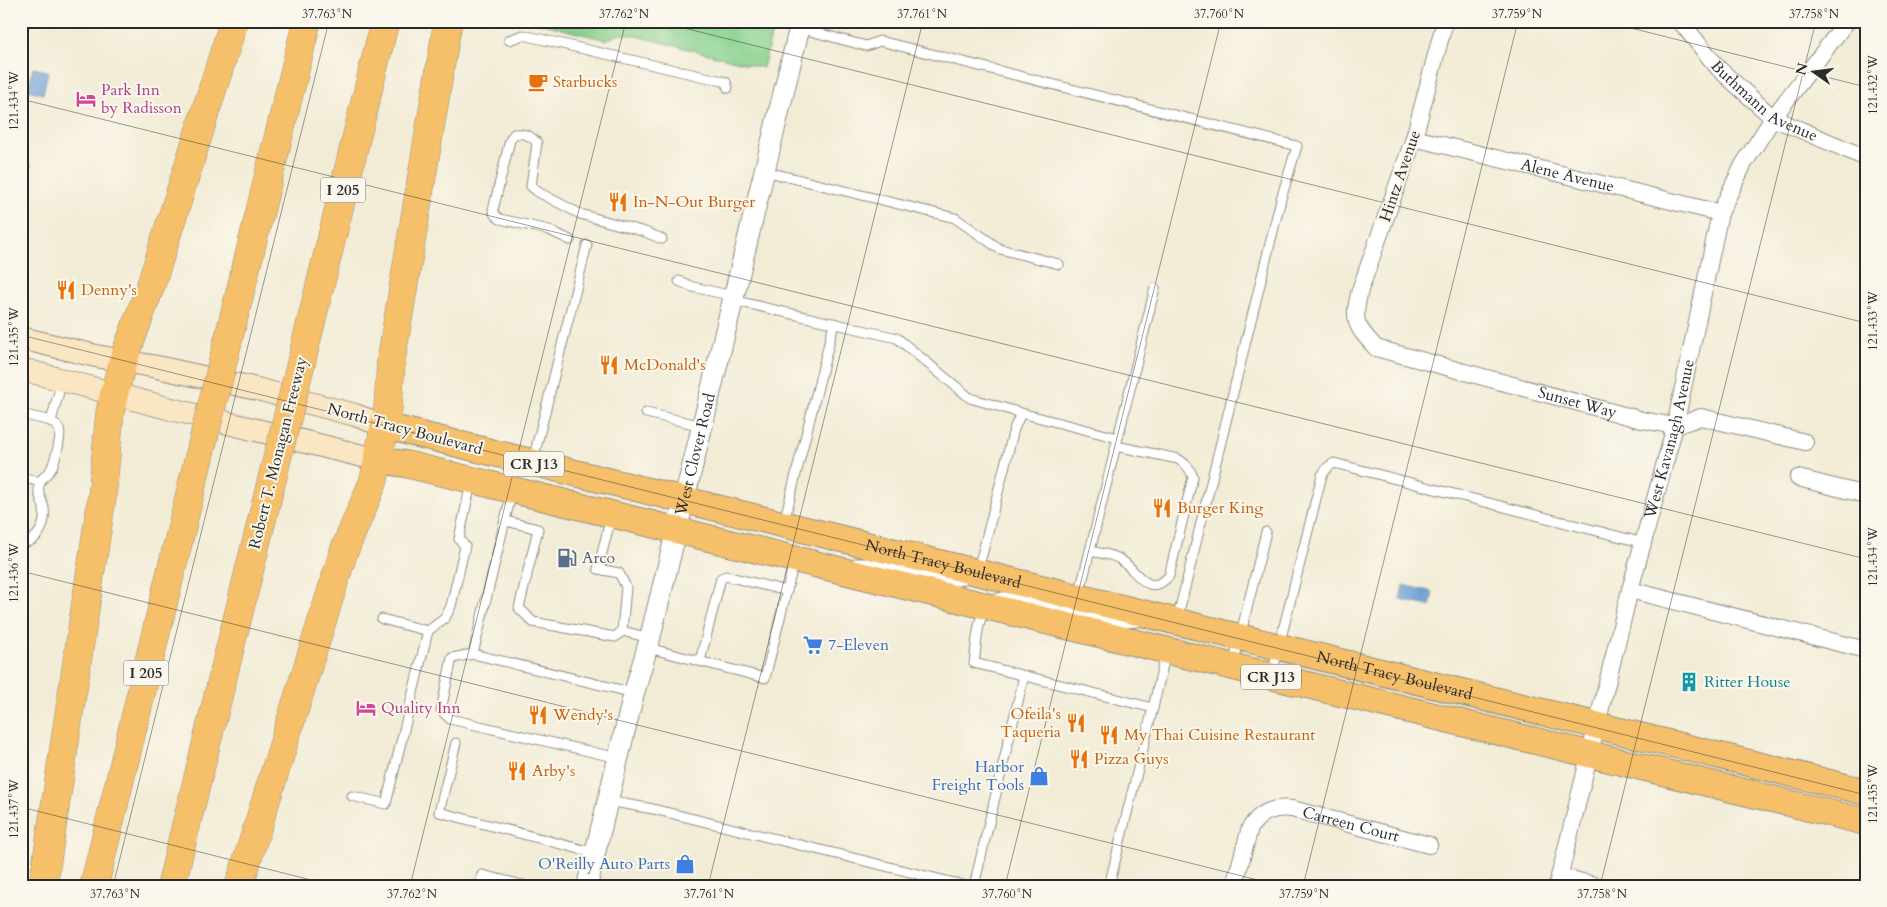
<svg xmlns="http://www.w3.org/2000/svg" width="1887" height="907" font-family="Cardo,serif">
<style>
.green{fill:#86d08c;stroke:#587e5c}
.water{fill:#6c9ed7;stroke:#4c6481}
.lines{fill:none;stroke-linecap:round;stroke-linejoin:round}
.service-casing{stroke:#8e8c80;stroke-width:11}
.minor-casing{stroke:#8e8c80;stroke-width:18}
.tertiary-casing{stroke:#8e8c80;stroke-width:22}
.secondary-casing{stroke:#8e8c80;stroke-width:24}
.primary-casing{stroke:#8e8c80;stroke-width:28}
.motorway-casing{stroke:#8e8c80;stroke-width:29}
.service{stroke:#fff;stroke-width:9}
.minor{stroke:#fff;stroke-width:16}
.tertiary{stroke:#fff;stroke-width:20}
.secondary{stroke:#fbe6c4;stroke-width:22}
.primary{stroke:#f6c06b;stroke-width:26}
.motorway{stroke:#f6c06b;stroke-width:28}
.motorway-bridge-casing{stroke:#8e8c80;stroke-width:29;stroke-linecap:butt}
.motorway-bridge{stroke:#f6c06b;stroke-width:28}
.ticks{fill:none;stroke:#2b2b2b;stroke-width:1;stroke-opacity:0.45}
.labels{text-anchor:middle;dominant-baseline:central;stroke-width:4;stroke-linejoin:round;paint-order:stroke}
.shield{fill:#fbf7ec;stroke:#696865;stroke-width:1}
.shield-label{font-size:15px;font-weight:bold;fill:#2b2b2b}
.food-label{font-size:16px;fill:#c56008;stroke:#fbf7ec;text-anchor:start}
.hotel-label{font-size:16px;fill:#b23c85;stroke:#fbf7ec;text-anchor:start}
.street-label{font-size:16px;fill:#2b2b2b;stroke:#fbf7ec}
.service-label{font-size:16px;fill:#4e5e75;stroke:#fbf7ec;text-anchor:start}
.shop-label{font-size:16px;fill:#366cbe;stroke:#fbf7ec;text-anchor:end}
.culture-label{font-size:16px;fill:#0d838f;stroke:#fbf7ec;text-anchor:start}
.neatline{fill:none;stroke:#2b2b2b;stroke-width:2}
.ticks-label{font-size:12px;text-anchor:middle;fill:#2b2b2b}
</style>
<rect width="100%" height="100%" fill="#fbf7ec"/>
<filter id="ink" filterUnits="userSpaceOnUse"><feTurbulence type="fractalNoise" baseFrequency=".02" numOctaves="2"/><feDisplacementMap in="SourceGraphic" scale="10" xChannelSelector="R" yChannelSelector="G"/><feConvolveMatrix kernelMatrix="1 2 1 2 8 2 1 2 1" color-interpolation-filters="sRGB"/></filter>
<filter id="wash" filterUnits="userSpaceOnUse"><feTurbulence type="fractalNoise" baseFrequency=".0096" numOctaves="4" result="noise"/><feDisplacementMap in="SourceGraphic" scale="20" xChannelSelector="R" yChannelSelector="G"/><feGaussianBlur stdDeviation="1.12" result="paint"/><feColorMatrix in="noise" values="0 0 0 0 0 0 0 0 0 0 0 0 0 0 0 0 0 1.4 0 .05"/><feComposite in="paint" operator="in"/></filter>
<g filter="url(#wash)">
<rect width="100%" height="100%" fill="#f2ecd6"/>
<path class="green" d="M531,21h244l-12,47 -130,-33 -13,-1 -14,6z"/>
<g class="water">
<path d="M33,68l15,3 -5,23 -15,-4z"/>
<path d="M1403,585l30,7 -3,14 -30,-6z"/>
</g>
</g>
<g filter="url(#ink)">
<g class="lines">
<defs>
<g id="service">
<path d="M799,28l67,18 14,-5 417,105 -16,53 -104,421"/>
<path d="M509,40l14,-5 195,45 8,2 2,6"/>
<path d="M21,162l4,6 -4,31"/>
<path d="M764,171l191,47 45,31 59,15"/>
<path d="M570,240l-21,-10 -49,-11 -5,-4 -2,-5 17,-70 4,-6c10,-1 17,1 23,9l-6,43 7,6 42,22 65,18 17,7"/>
<path d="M679,281l14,6 40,9"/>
<path d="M732,300l165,38 73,60 51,15 97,25"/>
<path d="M646,413l57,13"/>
<path d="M21,414l30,7 11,-40"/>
<path d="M533,460l54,-215"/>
<path d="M21,477l19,5"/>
<path d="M611,517l-13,52 21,4 7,14 -4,44"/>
<path d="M506,521l32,8 -19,79 14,14 82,15 7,-6 28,7"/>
<path d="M784,522l50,-199"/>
<path d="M21,542c18,1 25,-19 23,-34 -2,-9 -8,-16 -4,-26 3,-6 10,-9 12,-15 3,-7 10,-30 7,-38 -1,-3 -5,-5 -8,-8"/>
<path d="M1090,551c9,2 23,3 31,9 16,10 27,39 48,16l24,-99c-3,-9 -7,-13 -15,-18l-62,-13"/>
<path d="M856,563h11l81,19c24,-1 27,-7 34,-27l32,-126 7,-16"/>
<path d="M1079,595l76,-307"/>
<path d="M382,619l46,12"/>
<path d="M648,648l117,30 29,-116"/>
<path d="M473,654l39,-163"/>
<path d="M700,661l21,-83 5,-2 61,15"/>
<path d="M1233,665l33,-133"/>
<path d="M1272,674l50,-199 6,-8 6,-4 310,80"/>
<path d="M1153,708l13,-56"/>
<path d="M456,743l-17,69 156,41"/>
<path d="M618,758l-168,-39 -9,-9 11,-52 21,-4 161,39"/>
<path d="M352,796l34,8 42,-173 17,-13 6,-12 14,-60 -6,-7 12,-56"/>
<path d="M608,801l45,8 314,77"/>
<path d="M480,886l2,-11 44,11"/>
<path d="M974,886l50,-210"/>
<path d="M1109,886l44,-178 -179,-45c5,-32 1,-73 45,-66l105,26 15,-1"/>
</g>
<g id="minor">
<path id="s1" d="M1445,21l-31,117 -54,152c-8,32 -5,35 16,58l266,72 33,6 26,-9 104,25"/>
<path id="s2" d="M1680,21l39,48 54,49 93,40"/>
<path id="s3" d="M1414,138l306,75"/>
<path d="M1798,478l68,17"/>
<path d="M1630,590l236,60"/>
<path d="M1559,876l39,10"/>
<path id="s4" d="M1234,886l16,-58c10,-16 23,-21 42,-19l137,36"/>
<path id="s5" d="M1557,886l73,-296 45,-164 45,-213 23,-48 30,-47 74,-97"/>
</g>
<g id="tertiary">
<path id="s6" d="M587,886l47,-193 16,-55 40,-162 111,-455"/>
</g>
<g id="secondary">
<path d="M21,338l75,18 61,11 100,22 98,26 30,11"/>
<path d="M21,369l150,40 208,51"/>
</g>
<g id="primary">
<path id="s7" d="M385,426l1481,366"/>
<path d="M379,460l26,4 67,16 1394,342"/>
</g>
<g id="motorway">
<path d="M228,341l79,-320"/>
<path d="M302,359l83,-338"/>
<path d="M43,886l59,-389 8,-85 4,-18 9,-33 28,-76 83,-264"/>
<path d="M94,886l104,-425"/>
<path d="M171,886l101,-407"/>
<path d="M239,886l105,-335 30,-71 14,-72 3,-47 57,-340"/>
</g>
</defs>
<use href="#service" class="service-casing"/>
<use href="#minor" class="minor-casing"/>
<use href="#tertiary" class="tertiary-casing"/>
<use href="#secondary" class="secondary-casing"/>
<use href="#primary" class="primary-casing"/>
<use href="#motorway" class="motorway-casing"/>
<use href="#service" class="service"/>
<use href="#minor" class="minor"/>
<use href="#tertiary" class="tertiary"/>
<use href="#secondary" class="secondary"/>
<use href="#primary" class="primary"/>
<use href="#motorway" class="motorway"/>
<defs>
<g id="motorway-bridge">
<path d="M198,461l30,-120"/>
<path d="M272,479l30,-120"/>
</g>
</defs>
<use href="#motorway-bridge" class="motorway-bridge-casing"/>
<use href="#motorway-bridge" class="motorway-bridge"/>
</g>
</g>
<path class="ticks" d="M656,21l1210,302M1603,21l263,66M21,61l10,-40M21,99l1845,460M21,335l1845,460M21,571l1261,315M21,807l314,79M113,886l216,-865M410,886l216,-865M708,886l215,-865M1005,886l216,-865M1303,886l215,-865M1600,886l216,-865"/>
<defs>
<symbol id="cafe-bare" viewBox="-9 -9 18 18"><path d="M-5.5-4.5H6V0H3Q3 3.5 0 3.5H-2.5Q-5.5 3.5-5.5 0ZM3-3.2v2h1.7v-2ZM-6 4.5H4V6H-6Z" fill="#e8710a" stroke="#fbf7ec" stroke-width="2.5" paint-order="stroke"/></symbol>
<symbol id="hotel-bare" viewBox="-9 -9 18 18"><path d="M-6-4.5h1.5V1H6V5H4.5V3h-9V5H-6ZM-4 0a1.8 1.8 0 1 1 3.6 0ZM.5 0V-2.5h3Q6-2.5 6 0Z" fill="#d1479c" stroke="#fbf7ec" stroke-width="2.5" paint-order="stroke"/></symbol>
<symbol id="restaurant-bare" viewBox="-9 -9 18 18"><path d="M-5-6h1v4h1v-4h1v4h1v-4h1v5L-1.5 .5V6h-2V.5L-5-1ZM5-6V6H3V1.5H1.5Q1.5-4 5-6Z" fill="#e8710a" stroke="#fbf7ec" stroke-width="2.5" paint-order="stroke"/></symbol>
<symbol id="fuel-bare" viewBox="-9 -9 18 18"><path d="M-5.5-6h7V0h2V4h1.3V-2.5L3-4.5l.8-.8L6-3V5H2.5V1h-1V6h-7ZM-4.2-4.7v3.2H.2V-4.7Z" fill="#5c6f8a" stroke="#fbf7ec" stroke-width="2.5" paint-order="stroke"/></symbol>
<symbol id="supermarket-bare" viewBox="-9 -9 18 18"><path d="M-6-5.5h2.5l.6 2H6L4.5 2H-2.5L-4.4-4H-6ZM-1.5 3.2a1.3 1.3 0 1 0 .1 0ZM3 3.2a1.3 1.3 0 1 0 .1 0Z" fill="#3f7fe0" stroke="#fbf7ec" stroke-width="2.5" paint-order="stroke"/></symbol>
<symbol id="building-bare" viewBox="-9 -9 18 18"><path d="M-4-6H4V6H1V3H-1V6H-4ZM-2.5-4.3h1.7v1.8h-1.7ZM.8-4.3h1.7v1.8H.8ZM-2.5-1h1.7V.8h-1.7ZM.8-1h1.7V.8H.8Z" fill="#0f9aa8" stroke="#fbf7ec" stroke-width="2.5" paint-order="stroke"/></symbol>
<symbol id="shop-bare" viewBox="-9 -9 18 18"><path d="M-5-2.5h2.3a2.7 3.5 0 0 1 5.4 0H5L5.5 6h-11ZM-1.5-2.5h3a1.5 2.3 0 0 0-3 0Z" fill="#3f7fe0" stroke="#fbf7ec" stroke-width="2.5" paint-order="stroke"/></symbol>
</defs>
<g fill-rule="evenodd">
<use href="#cafe-bare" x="524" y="68" width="28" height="28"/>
<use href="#hotel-bare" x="72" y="85" width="28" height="28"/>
<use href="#restaurant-bare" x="604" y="188" width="28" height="28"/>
<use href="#restaurant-bare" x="52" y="276" width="28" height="28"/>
<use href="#restaurant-bare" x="595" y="351" width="28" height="28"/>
<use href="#restaurant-bare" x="1148" y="494" width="28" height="28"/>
<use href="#fuel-bare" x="553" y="544" width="28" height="28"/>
<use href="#supermarket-bare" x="799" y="631" width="28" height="28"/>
<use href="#building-bare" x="1675" y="668" width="28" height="28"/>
<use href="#hotel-bare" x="352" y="694" width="28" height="28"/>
<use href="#restaurant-bare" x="524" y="701" width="28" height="28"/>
<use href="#restaurant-bare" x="1062" y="709" width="28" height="28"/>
<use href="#restaurant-bare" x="1095" y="721" width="28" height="28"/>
<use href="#restaurant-bare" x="1065" y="745" width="28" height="28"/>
<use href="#restaurant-bare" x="503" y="757" width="28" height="28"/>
<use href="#shop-bare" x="1025" y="762" width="28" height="28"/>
<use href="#shop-bare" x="671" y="850" width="28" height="28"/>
</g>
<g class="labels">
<g class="shield">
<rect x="320.5" y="177.5" width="45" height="25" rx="4"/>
<rect x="504" y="451.5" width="60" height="25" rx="4"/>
<rect x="123.5" y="660.5" width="45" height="25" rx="4"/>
<rect x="1241" y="664.5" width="60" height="25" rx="4"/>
</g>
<g class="shield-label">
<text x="343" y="190">I 205</text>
<text x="534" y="464">CR J13</text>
<text x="146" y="673">I 205</text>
<text x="1271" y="677">CR J13</text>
</g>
<g class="food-label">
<text x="553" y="82">Starbucks</text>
<text x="633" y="202">In-N-Out Burger</text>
<text x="81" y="290">Denny's</text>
<text x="624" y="365">McDonald's</text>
<text x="1177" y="508">Burger King</text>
<text x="1061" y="714" text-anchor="end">Ofeila's<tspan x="1061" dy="18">Taqueria</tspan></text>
<text x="553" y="715">Wendy's</text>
<text x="1124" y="735">My Thai Cuisine Restaurant</text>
<text x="1094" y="759">Pizza Guys</text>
<text x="532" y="771">Arby's</text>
</g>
<g class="hotel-label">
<text x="101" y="90">Park Inn<tspan x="101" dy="18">by Radisson</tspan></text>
<text x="381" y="708">Quality Inn</text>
</g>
<g class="street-label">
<text stroke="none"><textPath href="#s2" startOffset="118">Buthmann Avenue</textPath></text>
<text stroke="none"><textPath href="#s3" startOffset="158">Alene Avenue</textPath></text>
<text transform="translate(1400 176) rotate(-71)">Hintz Avenue</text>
<text stroke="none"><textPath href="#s1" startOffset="556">Sunset Way</textPath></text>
<text transform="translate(405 429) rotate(15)">North Tracy Boulevard</text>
<text stroke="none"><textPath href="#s5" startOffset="461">West Kavanagh Avenue</textPath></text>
<text transform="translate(278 453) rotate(-76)">Robert T. Monagan Freeway</text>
<text stroke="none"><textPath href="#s6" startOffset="445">West Clover Road</textPath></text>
<text stroke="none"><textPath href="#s7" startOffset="575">North Tracy Boulevard</textPath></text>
<text stroke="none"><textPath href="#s7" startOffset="1040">North Tracy Boulevard</textPath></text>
<text stroke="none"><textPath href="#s4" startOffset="170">Carreen Court</textPath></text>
</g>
<g class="service-label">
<text x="582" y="558">Arco</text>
</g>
<g class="shop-label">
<text x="828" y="645" text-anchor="start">7-Eleven</text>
<text x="1024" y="767">Harbor<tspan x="1024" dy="18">Freight Tools</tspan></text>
<text x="670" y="864">O'Reilly Auto Parts</text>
</g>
<g class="culture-label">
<text x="1704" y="682">Ritter House</text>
</g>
</g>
<rect width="1887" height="907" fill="none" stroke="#fbf7ec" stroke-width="55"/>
<g transform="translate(1814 72) rotate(284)" stroke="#fbf7ec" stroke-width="4" paint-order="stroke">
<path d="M0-4L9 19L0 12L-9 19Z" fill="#2b2b2b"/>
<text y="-8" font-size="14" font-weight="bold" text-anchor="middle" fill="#2b2b2b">N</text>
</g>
<rect x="28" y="28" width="1832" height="852" class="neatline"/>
<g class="ticks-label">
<text x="327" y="18">37.763°N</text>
<text x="624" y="18">37.762°N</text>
<text x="922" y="18">37.761°N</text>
<text x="1219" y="18">37.760°N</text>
<text x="1517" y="18">37.759°N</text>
<text x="1814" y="18">37.758°N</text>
<text transform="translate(1873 85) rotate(-90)" y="4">121.432°W</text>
<text transform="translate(14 101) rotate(-90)" y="4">121.434°W</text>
<text transform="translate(1873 321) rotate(-90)" y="4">121.433°W</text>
<text transform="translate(14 337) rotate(-90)" y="4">121.435°W</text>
<text transform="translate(1873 557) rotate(-90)" y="4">121.434°W</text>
<text transform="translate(14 573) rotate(-90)" y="4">121.436°W</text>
<text transform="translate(1873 794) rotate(-90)" y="4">121.435°W</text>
<text transform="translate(14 809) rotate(-90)" y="4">121.437°W</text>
<text x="115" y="898">37.763°N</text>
<text x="412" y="898">37.762°N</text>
<text x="709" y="898">37.761°N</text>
<text x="1007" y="898">37.760°N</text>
<text x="1304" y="898">37.759°N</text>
<text x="1602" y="898">37.758°N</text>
</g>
</svg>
